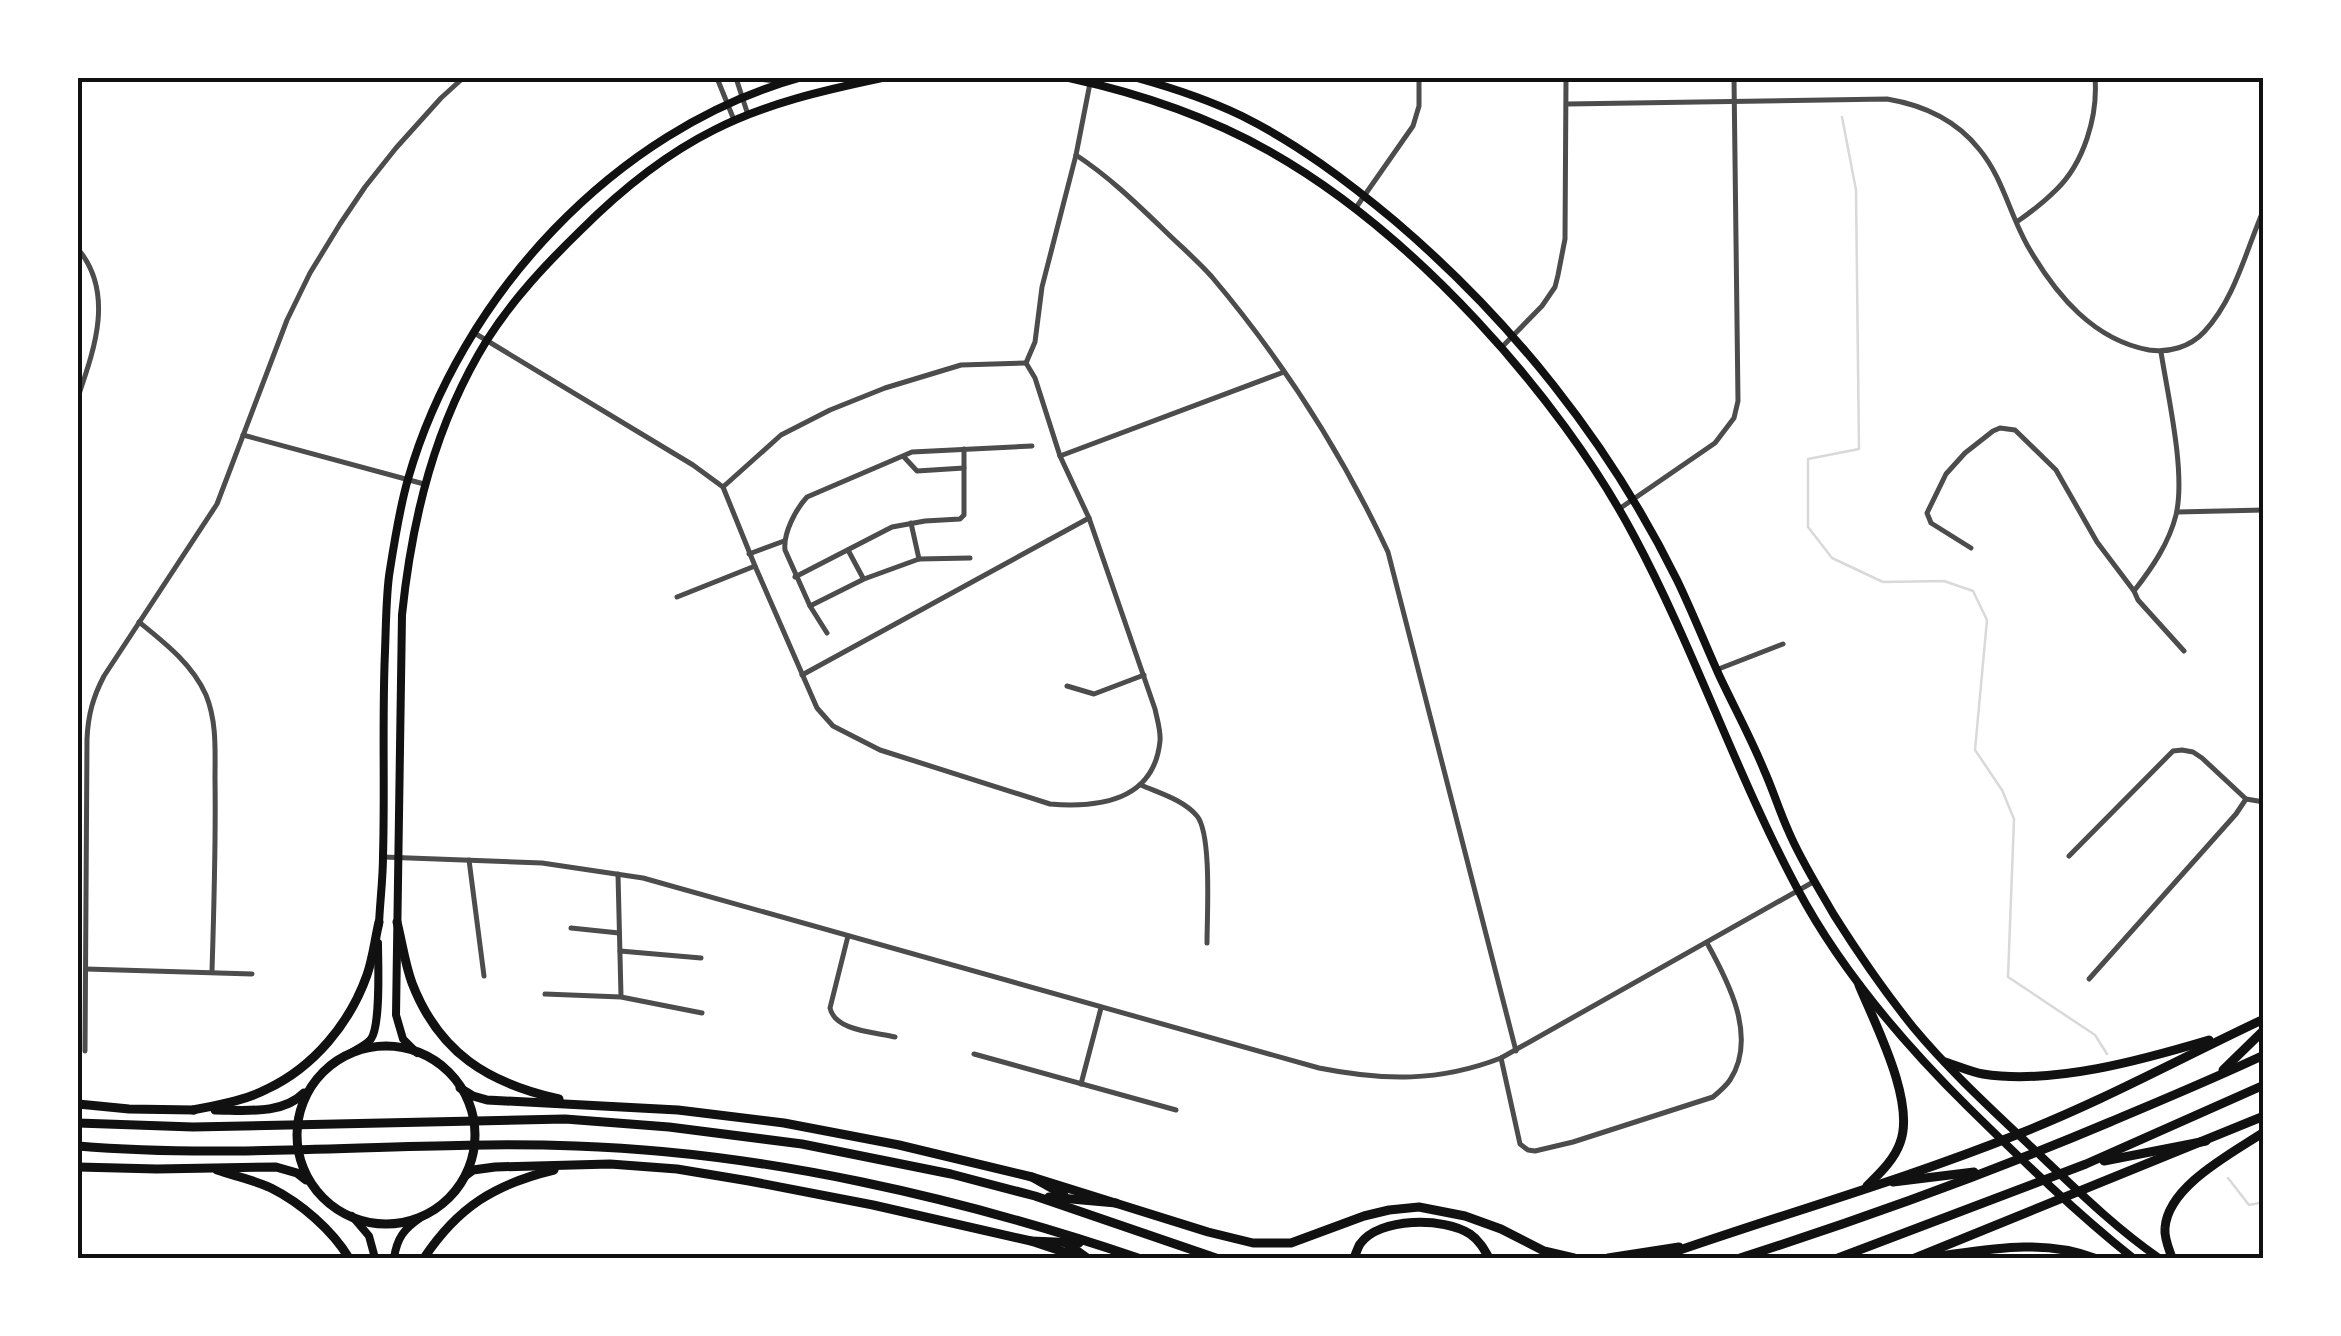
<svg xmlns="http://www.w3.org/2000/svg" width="2341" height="1336" font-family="'Exo 2',sans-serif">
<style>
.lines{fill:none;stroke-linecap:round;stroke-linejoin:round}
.stream{stroke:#d9d9d9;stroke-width:2.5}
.minor{stroke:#4c4c4c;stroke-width:5}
.secondary{stroke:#111;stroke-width:8}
.trunk{stroke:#111;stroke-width:9}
.motorway{stroke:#111;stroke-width:9}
.neatline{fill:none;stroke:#111;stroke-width:4}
</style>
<rect width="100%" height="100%" fill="#fff"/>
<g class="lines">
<g class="stream">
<path d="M1842,117l14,73 3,259 -51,10v68l24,31 51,24 61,-1 29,10 14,29 -12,130 27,40 12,29 -6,158 87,58 12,19"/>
<path d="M2228,1178l21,27 15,-3"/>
</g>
<g class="minor">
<path d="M717,78l17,42"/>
<path d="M736,78l12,37"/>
<path d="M1567,104l320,-5c36,6 69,21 92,50 25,30 31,68 51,101 27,46 64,90 119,100 20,3 41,-3 55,-18 31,-33 42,-82 60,-123"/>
<path d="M1076,155c32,21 59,47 87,74 16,16 34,31 49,48 70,83 130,176 176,275l128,499"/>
<path d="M1355,209l58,-83 6,-20v-28"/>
<path d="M2018,221c13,-9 26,-19 38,-31 28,-27 42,-74 39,-112"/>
<path d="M78,249c37,44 16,101 0,148"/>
<path d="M476,334l217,131 30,22 32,79 62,142 16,18 47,24 170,54c49,4 104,-3 110,-63 1,-10 -3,-22 -5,-32l-66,-191 -29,-62 -25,-78 -9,-15 9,-21 7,-55 34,-132 15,-77"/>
<path d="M1501,348l41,-42 13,-19 3,-12 7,-36 1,-161"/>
<path d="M243,435l181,49"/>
<path d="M1060,456l224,-84"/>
<path d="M904,457l13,14 47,-3"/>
<path d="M723,487l58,-52 49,-25 55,-22 76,-23 65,-2"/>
<path d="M1619,509l96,-66 19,-25 4,-17 -4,-323"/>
<path d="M2177,512l87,-2"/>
<path d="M911,523l8,36"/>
<path d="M1971,548l-40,-25 -4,-10 19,-39 19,-21 28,-22 7,-3 15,2 41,40 41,72 37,49 4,9 46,51"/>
<path d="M848,550l15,28"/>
<path d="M749,554l35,-13"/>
<path d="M795,577l97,-50 33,-6 35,-2 4,-4v-66"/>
<path d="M2134,591c18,-23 35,-48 42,-76 10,-42 -8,-118 -15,-163"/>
<path d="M677,597l78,-31"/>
<path d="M810,606l54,-27 55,-20 51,-1"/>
<path d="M139,622c26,21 53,42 67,73 11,27 9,56 9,84 1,64 -1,128 -3,192"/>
<path d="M827,633l-17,-27 -25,-56c-2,-17 11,-41 22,-53l105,-45 120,-6"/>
<path d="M1716,670l67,-26"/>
<path d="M802,675l287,-157"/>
<path d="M1067,686l27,8 50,-19"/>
<path d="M1141,785c18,8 43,15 56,31 15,18 10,101 10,127"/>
<path d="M2069,856l104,-105 9,-1 11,2 9,6 44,41 18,3"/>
<path d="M383,857l159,6 101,15 676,190c65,13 120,14 182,-10l314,-177"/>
<path d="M469,860l15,116"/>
<path d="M618,874l3,122"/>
<path d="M571,928l48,5"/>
<path d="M848,936l-18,72c5,23 44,24 65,29"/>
<path d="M620,951l81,7"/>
<path d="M86,969l166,5"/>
<path d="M2089,979l147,-165 10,-15"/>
<path d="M545,994l76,3 81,16"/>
<path d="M85,1051l2,-312c1,-24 6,-42 17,-63l113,-172 70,-184 23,-47 30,-49 25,-37 31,-39 45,-50 22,-20"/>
<path d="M974,1054l202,56"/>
<path d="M1501,1058l19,86 8,6 7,1 38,-9 140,-45c6,-5 13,-11 17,-17 28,-43 -2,-99 -23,-137"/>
<path d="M1081,1084l20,-76"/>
</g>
<g class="secondary">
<path d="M763,78l21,2"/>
<path d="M1069,78c69,15 138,38 200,73 142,80 289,242 365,385 61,114 102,238 163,352 44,83 106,155 172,220 53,52 106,104 164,150"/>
<path d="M1137,78c36,10 72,22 105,38 56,28 105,65 153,105 116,99 214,221 282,359 15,31 28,64 42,95 15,32 32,63 45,95 9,20 15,40 24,60 12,29 30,57 46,85 24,38 50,76 79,112 39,47 86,89 130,131 37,35 74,71 116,100"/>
<path d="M379,924c1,-23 4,-45 4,-68 2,-68 -1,-136 2,-205 1,-25 1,-51 4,-75 5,-32 10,-66 19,-97 52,-182 207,-350 391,-401"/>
<path d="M351,1053c6,-4 15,-8 20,-14 10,-14 7,-77 7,-96"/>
<path d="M417,1053l-14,-14 -7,-24 6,-400c10,-97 33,-191 85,-275 26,-41 59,-76 94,-110 40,-40 83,-75 133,-100 53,-27 111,-40 168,-52"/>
<path d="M352,1216l17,20 6,22"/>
<path d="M394,1258c3,-20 10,-29 26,-40"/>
</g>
<g class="trunk">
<path d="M397,922c5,20 8,42 15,61 27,70 76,100 147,116"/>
<path d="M1859,985c16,39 57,117 41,158 -6,17 -20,30 -33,43"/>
<circle cx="386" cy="1135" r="89"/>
<path d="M1945,1062c13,4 26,10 38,12 70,11 159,-14 226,-34"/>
<path d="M460,1088l13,8 14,4 191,10 106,13 115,22 133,32 176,55 45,11h38l73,-27 25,-6 30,-3 46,9 36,13 43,22 30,7"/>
<path d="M78,1104l51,5 65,1"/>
<path d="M193,1110c25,-5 51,-9 74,-21 47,-22 83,-66 100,-114 6,-17 8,-36 12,-53"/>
<path d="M215,1110c30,0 67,5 89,-17"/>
<path d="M78,1167l79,2 119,-2 21,6 9,7"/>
<path d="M217,1170c18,6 37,10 54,18 30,15 61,42 78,70"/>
<path d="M466,1175l7,-5 22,-3 115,-3 67,5 72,12 124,24 158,36 51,17"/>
<path d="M424,1258c34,-51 71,-74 130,-88"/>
<path d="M1608,1258l71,-11"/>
<path d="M1657,1258c119,-42 241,-76 359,-123 85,-33 165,-77 248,-116"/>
<path d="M1915,1258l349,-142"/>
<path d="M1925,1258c56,-7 115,-21 169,0"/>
<path d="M2172,1258c-3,-9 -8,-20 -7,-30 3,-42 66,-74 99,-96"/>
</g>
<g class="motorway">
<path d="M2223,1070l41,-40"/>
<path d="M78,1123l115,4 372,-8 104,8 133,17 149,30 84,22 181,62"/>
<path d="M78,1146c165,14 332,-6 498,0 187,6 385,52 562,112"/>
<path d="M2104,1161l102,-20"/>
<path d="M1032,1177l32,18"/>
<path d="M1893,1182l81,-10"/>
<path d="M1049,1197l67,6"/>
<path d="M1031,1241l48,2"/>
<path d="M1066,1243l21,15"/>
<path d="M1354,1258c1,-2 4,-11 6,-14 19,-27 84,-27 110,-10 9,6 14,15 19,24"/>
<path d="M1740,1258c125,-40 249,-85 370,-136 52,-22 103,-43 154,-67"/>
<path d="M1838,1258l248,-94 178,-79"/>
</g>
</g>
<rect width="2341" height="1336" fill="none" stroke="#ffffff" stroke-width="160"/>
<rect x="80" y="80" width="2181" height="1176" class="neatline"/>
</svg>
